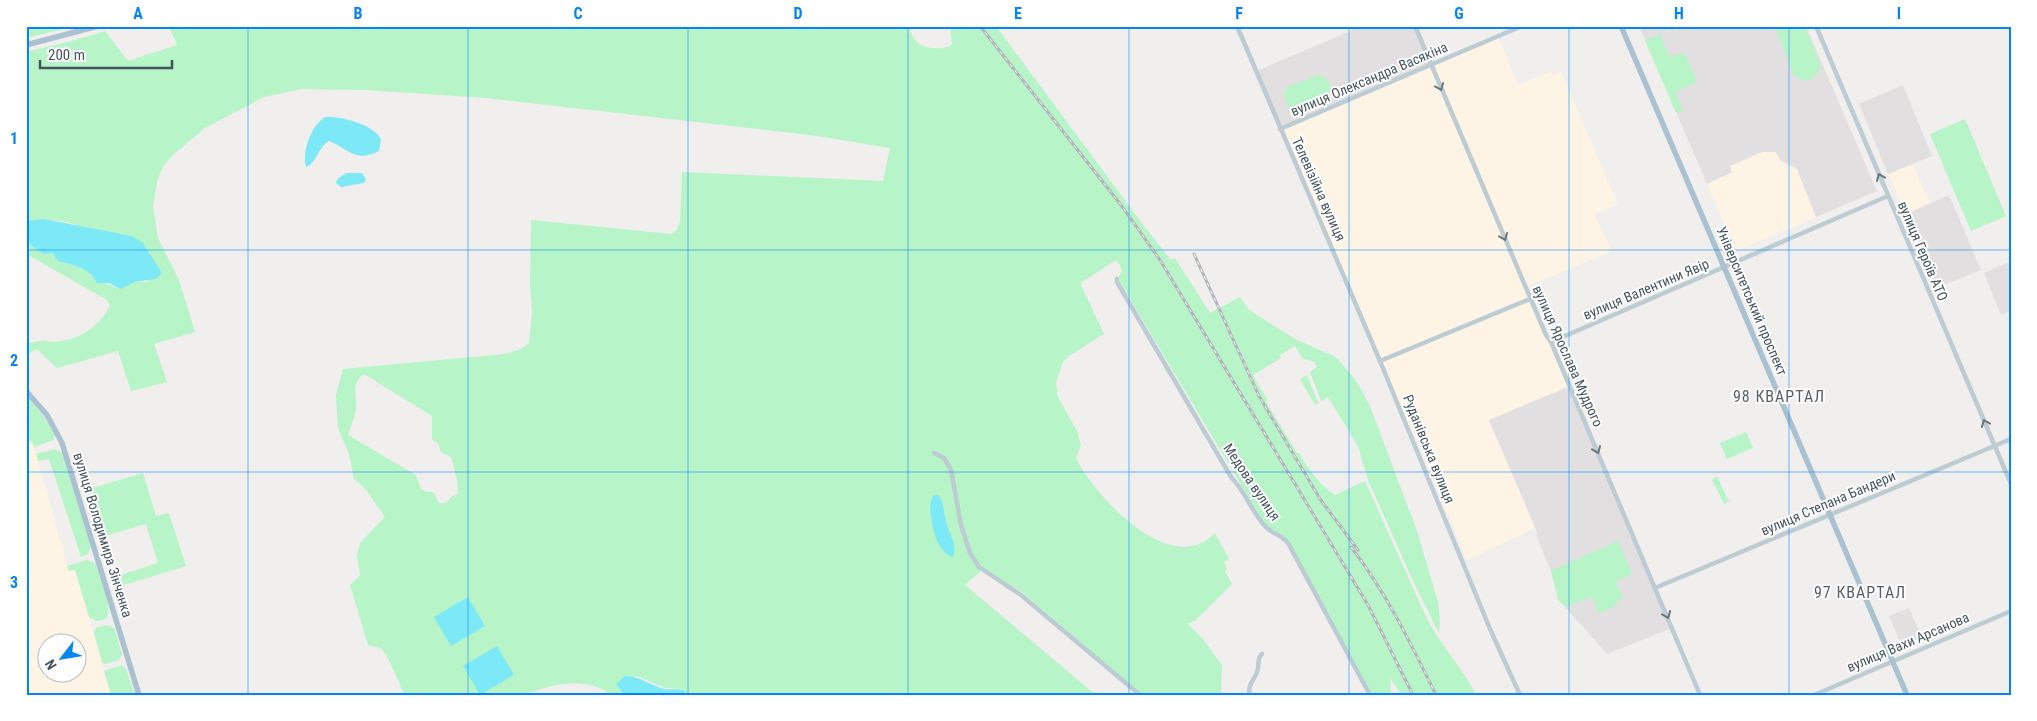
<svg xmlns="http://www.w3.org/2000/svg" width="2037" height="721" font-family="'Roboto Condensed',sans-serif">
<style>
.commercial{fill:#fef4e5;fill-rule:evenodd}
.education{fill:#e2dfe0}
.green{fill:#b7f4c8;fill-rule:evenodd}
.water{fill:#7ee9f6}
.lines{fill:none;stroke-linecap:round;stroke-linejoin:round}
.minor{stroke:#bdcbd2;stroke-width:4.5}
.major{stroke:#aac1d0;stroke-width:5.5}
.rail-casing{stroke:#afb4b9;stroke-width:3}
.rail{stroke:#fff;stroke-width:1;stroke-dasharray:4;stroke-linecap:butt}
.oneway{stroke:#687881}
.grid{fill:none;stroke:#0485f5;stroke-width:1;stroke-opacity:0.55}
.labels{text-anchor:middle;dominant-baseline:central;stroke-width:4;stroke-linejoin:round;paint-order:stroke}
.street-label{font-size:14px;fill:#44545e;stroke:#fff}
.quarter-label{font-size:16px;letter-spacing:1px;fill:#5a5f64;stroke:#fff}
.neatline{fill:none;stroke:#0485f5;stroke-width:2}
.grid-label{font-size:16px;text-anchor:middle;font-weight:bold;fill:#0485f5}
</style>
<rect width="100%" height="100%" fill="#f1eeee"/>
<g class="commercial">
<path d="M1498,36l20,49 33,-14 2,4 8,-3 57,132 -24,10 18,37 -87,36 45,99 -81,34 46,108 -68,32 -49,-118 -12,-22 -123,-292z"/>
<path d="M1762,152h14l5,9 16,8 19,48 -80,34 -29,-67 25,-12 -3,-6z"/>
<path d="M1913,164l17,40 -24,10 -18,-40z"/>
<path d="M26,438l6,4 2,5 35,124 6,-2 36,126h-85zM48,644h30v30h-30z"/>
</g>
<g class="education">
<path d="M1352,26h63l16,39 -151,64 -24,-58 97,-41z"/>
<path d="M1639,26h167l71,165 -61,26 -19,-48 -16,-8 -5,-9h-14l-32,14 2,6 -25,12z"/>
<path d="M1903,85l29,71 -44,18 -29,-70z"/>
<path d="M1949,195l32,75 -44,18 -31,-74z"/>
<path d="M2011,261v50l-10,4 -17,-42z"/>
<path d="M1570,386l102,242 -65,26 -49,-55 -7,-28 -15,-36 2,-1 -49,-114z"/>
<path d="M1909,608l13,29 -20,9 -13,-30z"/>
</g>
<g class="green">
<path d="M26,26h50l-50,12z"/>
<path d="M169,26h739c2,5 5,12 8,15 9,9 26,9 36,4l-2,-19h46l145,196 30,38 4,-2 35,55 30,-16 9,13 48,30 39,17 21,25 13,24 47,125 21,71 2,17 -1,14 -26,-52 -45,-101 -10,-34 -30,-49 -7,4 -11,-29 7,-5 -4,-6 -10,-2 -8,-13 -15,9 1,3 -28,17 15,26 -2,1 31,51h2c10,17 19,30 36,42l30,-14 62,138c14,27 35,48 49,76h-74l-12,-17 1,17h-19l-82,-152c-8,-9 -17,-12 -26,-20l-144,-241 -1,-6c5,-7 2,-10 -3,-16l-34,22 -1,3 23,49 -35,22 -6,6 -5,14 -2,7 2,14 19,34 4,14 -5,13c18,37 95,122 139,75l14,26 -5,3 3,7 -2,2 7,13 -36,36 -8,4 14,14 20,27 -1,30h-79l-120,-103 -39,-23 -18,16 131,110h-410l-4,-6 -18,-1 -27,-12 -21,8 8,11h-13c-22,-19 -61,-12 -85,0h-121c-9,-16 -12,-32 -24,-47l-13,-3 -18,-60 10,-10 -3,-19 3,-13 25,-26 -21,-30 -10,-8 -5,-25 -11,-26 -2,-33 7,-26 162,-15 16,-5 8,-6 3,-30 -2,-30 1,-63 140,14 6,-4 3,-8 2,-50 201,9 7,-33 -72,-12 -332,-38 -121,-8 -63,-1 -38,8 -59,31 -31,26 -10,11 -6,13 -5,28 5,32 21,42 16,52 -41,12 13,38 -36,9 -13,-40 -61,17 -20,-19 -11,6v-11c5,-1 11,-3 16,-3 3,-1 7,1 11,1 25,-1 45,-14 57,-36l-3,-6 -81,-46v-19l2,4 25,13 12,11 18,4 11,11 25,11 16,-7h12l11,-15 -8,-12 -18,-19 -35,-5 -31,-9 -22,-3 -18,2v-169l49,-12 30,-9 23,30 49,-16zM364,374l68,42v24l6,3 3,9 10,5 6,22 1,15 -7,3 -5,6h-7l-6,-11h-6l-6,-3 -5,-14 -68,-40c3,-9 7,-18 8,-28 1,-13 -6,-22 8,-33z"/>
<path d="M1775,26h30l15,39c-1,9 -6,14 -15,16l-11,-5z"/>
<path d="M1660,34l9,23 10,-3h6l12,28 -22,10 8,18 -7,3 -31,-73z"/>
<path d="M1318,75c6,1 10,4 12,10 4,15 -23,19 -33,23l-10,-3 -3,-10 3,-8z"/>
<path d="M1965,119l41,97 -35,15 -41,-97z"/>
<path d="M1307,375l11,28 -3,2 -15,-26z"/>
<path d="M26,395l18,22 11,18 -2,5 -19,7 -2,-5 -6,-4z"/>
<path d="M1746,432l7,16 -26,11 -7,-16z"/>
<path d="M55,449l8,4 28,93 -3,8 -7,3 -32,-98 -11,2 -2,-7z"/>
<path d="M143,473l13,43 13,-3 17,53 -69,21 -3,-10 44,-14 -12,-39 -45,13 -15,-47z"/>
<path d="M1717,476l11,24 2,1 -6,3 -12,-24z"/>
<path d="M1618,541l14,33 -16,7 7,17 -7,3 1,4 -18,8 -7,-16 -27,10 -7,-8 -7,-28z"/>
<path d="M87,560l8,3c4,9 18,47 12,54 -3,4 -7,3 -11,4l-7,-4 -14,-47 -6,1 -2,-5z"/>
<path d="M105,625l8,2 2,3 7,25 -3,5 -14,4 -3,-2 -8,-29 2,-5z"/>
<path d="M122,665l4,4 9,26h-24l-7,-24z"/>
</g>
<g class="water">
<path d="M325,117c16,-1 48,7 56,22l-2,12c-24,12 -30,-2 -50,-10 -11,6 -12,22 -23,26 -4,-16 5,-41 19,-50z"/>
<path d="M347,173h15l4,6 -2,4 -23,4 -5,-4c1,-5 6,-8 11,-10z"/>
<path d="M44,219l88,17 11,7 19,30 -6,6 -21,3 -15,7 -11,-6h-12c-8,-16 -24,-18 -39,-22l-5,-8 -9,1c-16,-8 -18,-15 -18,-33z"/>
<path d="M934,495h5c5,9 5,18 7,27 3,12 12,22 7,35 -6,-2 -11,-6 -14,-13 -6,-9 -13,-42 -5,-49z"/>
<path d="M468,597l17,29 -34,20 -17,-29z"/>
<path d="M497,646l17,29 -34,20 -17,-29z"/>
<path d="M625,676c15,0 25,9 39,13 7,1 14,-1 21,2l1,4h-62l-8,-11z"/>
</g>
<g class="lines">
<g class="minor">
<path d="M1237,26l143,335"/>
<path d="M1415,26l131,309 5,7 149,353"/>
<path d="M1816,26l195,458"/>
<path d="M1280,129l242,-103"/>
<path d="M1117,279v3l114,195c14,14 20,33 33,48 7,9 17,9 24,18l82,152"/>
<path d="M1551,342l337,-146"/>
<path d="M934,453l10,5 7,12 10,55 9,28 9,14 42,28 119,100"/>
<path d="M1655,588l356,-149"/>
<path d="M1249,695c0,-13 4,-13 8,-23 3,-7 -1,-13 5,-18"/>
<path d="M1520,695l-30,-66 -110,-268 150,-62"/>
<path d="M1814,695l197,-84"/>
</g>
<g class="major">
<path d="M1621,26l286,669"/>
<path d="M26,45l72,-19"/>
<path d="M26,391l21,24 15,28 77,252"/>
</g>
<defs>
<g id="rail">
<path d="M980,26l141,179 39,55 208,345 45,90"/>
<path d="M1194,254l65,142 61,103 38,51"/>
<path d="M1351,547c35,45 60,97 85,148"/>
</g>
</defs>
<use href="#rail" class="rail-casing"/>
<use href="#rail" class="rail"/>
</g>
<defs><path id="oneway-chevron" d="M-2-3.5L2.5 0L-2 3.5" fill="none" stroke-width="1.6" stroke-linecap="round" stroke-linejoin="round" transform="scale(1.25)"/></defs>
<g class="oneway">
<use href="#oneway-chevron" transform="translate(1440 87) rotate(67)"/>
<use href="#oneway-chevron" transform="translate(1880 177) rotate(-113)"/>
<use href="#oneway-chevron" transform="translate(1504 237) rotate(67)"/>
<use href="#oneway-chevron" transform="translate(1985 423) rotate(-113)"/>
<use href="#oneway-chevron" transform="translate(1597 450) rotate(67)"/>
<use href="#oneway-chevron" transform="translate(1667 615) rotate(67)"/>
</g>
<path class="grid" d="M248,26v669M468,26v669M688,26v669M908,26v669M1129,26v669M1349,26v669M1569,26v669M1789,26v669M26,250h1985M26,472h1985"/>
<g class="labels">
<g class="street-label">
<text transform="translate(1369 79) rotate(-23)">вулиця Олександра Васякіна</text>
<text transform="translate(1319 189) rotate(66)">Телевізійна вулиця</text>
<text transform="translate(1923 251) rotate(67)">вулиця Героїв АТО</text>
<text transform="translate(1646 289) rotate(-23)">вулиця Валентини Явір</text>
<text transform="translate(1752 301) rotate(67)">Університетський проспект</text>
<text transform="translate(1568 356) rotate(66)">вулиця Ярослава Мудрого</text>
<text transform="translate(1429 449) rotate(68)">Руданівська вулиця</text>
<text transform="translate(1252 482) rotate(56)">Медова вулиця</text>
<text transform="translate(1828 503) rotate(-23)">вулиця Степана Бандери</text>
<text transform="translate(103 535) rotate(73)">вулиця Володимира Зінченка</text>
<text transform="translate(1908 642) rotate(-23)">вулиця Вахи Арсанова</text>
</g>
<g class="quarter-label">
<text x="1779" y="396">98 КВАРТАЛ</text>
<text x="1860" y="592">97 КВАРТАЛ</text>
</g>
</g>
<rect width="2037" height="721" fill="none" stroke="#ffffff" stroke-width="55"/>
<g transform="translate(62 658) rotate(239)"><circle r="24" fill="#ffffff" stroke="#b4bbbf"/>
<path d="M0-4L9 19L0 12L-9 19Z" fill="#0485f5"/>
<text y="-8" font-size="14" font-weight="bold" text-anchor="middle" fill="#44545e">N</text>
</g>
<path d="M40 60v8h132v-8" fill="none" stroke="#44545e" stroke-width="2.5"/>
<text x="48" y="60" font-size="15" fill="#44545e" stroke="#ffffff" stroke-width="4" paint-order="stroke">200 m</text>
<rect x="28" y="28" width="1982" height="666" class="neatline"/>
<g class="grid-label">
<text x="138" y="19">A</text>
<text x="358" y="19">B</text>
<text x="578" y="19">C</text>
<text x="798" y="19">D</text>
<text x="1018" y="19">E</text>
<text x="1239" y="19">F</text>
<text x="1459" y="19">G</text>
<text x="1679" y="19">H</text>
<text x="1899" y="19">I</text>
<text x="14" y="144">1</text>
<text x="14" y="366">2</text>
<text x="14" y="588">3</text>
</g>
</svg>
